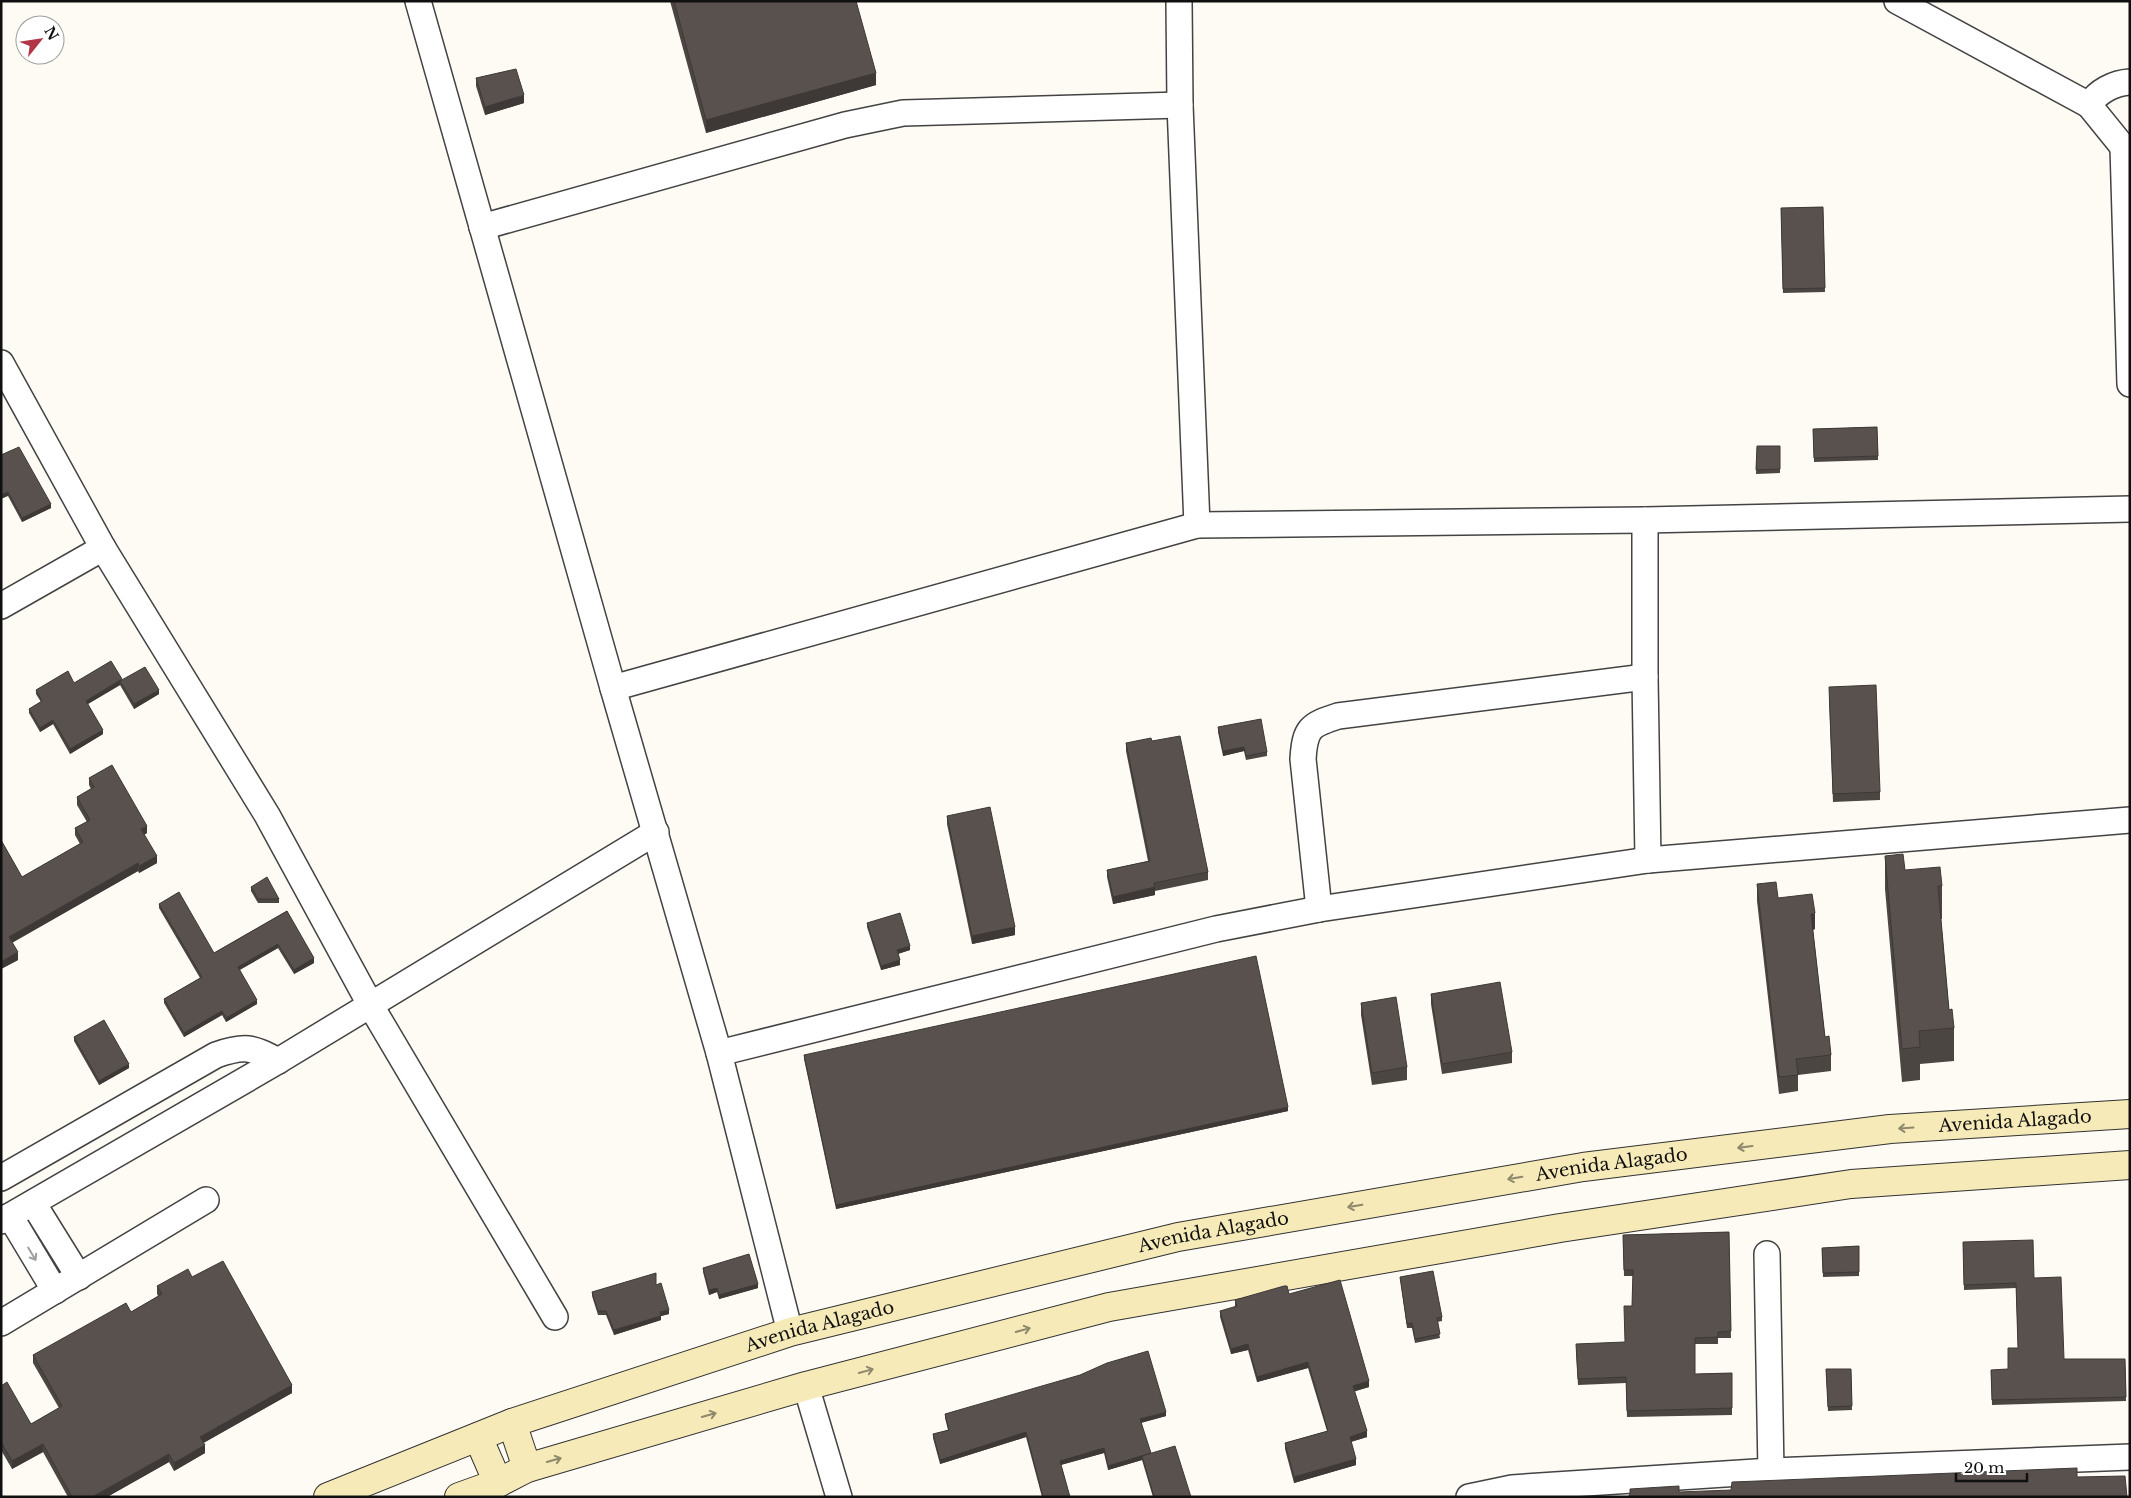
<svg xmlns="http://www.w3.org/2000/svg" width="2131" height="1498" font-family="'Libre Baskerville',serif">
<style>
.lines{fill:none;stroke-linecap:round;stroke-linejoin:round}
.minor-casing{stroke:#434343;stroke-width:28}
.secondary-casing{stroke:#323232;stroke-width:30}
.minor{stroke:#fff;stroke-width:25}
.secondary{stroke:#f6eab8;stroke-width:28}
.wall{fill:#4c4643}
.shaded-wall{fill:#3e3937}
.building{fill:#58514e;stroke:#3e3937}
.oneway{stroke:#8e886c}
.oneway2{stroke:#9f9f9f}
.labels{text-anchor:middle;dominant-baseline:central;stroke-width:5;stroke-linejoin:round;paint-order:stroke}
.street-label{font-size:18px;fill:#101010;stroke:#fff}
</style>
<rect width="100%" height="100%" fill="#fefbf5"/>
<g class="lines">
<defs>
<g id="minor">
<path d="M418,1l195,687"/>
<path d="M1179,1l1,104 17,420"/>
<path d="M1897,1l192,104"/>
<path d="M2123,147l-34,-42c9,-14 25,-22 41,-23"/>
<path d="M2130,150l-7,-3 7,237"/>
<path d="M482,227l363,-102 58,-12 277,-8"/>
<path d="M1,363l102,185 164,267 104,191 184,311"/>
<path d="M1645,520v157l3,183"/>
<path d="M1,606l102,-58"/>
<path d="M1319,909l-16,-150c2,-31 7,-34 35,-43l307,-39"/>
<path d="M719,1053l497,-124 103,-20 329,-49 482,-40"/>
<path d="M1,1178l215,-123c29,-10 36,-8 62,6"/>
<path d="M33,1203l46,74"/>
<path d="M10,1216l45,75"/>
<path d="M1,1221l277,-160 378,-229"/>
<path d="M1767,1254l4,217"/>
<path d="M1,1323l205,-123"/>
<path d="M790,1332l-71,-279 -106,-365 584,-163 448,-5 485,-11"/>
<path d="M806,1386l33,111"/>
<path d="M1469,1497l43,-9 28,-2 231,-15 359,-14"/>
</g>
<g id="secondary">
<path d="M512,1423l15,45"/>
<path d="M478,1437l20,46"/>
<path id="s1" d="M328,1497l184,-74 278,-91 388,-95 405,-70 307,-38 240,-15"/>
<path d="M459,1497l39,-14 29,-15 279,-82 303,-79 451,-79 291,-44 279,-19"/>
</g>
</defs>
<use href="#minor" class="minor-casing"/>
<use href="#secondary" class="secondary-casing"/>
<use href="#minor" class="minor"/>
<use href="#secondary" class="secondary"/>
</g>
<g class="wall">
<path d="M670,1h186l20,84 -170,48z"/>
<path d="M476,78l48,25 -39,12 -9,-29z"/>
<path d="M1823,207l2,85 -42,1 -2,-85z"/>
<path d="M1877,427l1,33 -64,2 -1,-33z"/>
<path d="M1757,446h23v27l-24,1z"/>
<path d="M1,455l50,53 -29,14 -14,-26z"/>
<path d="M122,680l37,14 -25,15 -14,-24 -32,19 15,30 -33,20 -17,-30 -13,8 -11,-19v-4l12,-7 -5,-8v-4l38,-7z"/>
<path d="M1829,695l51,97v8l-47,2z"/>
<path d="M1218,727l49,25v4l-21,4 -2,-9 -21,5 -5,-24z"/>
<path d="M1126,743l82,129v8l-53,11v4l-42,9 -6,-27v-7l41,-9 -22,-110z"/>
<path d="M89,778l58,55 -3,2 13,28 -18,10 -1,-2 -126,72 6,17 -17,9v-129l21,37 58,-33 -5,-9v-7l12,-6 -10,-17v-8l14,-8 -2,-4z"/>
<path d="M947,816l68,119 -43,9 -25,-120z"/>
<path d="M1885,856l20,14 37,16v33h-1l8,91 5,18v33l-34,3v16l-18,2 -17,-193z"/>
<path d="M1757,884l21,14 37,31 -2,1 12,107 6,18v16l-33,4v16l-19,3 -22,-193z"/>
<path d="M251,887l28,12v4h-21l-7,-12z"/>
<path d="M159,904l55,49 73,-42 27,52 -20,11 -16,-26 -39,22 18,34 -31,18 -4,-7 -38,22 -20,-34v-4l36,-21 -41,-70z"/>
<path d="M867,923l43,27 -12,4 2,11 -19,5 -14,-43z"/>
<path d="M1431,994l81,58v11l-70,11 -11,-70z"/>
<path d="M1361,1003l46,64v13l-35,5 -11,-70z"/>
<path d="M74,1037l55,31 -30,17 -25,-44z"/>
<path d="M804,1055l484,56 -452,98 -32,-150z"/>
<path d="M1729,1232l2,106h-13v6h-23v30l37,-1v42l-105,2 -1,-34 -48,2 -2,-35 49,-8 7,-36 1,-30h-9l-1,-41z"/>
<path d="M1963,1242l71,36 30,81h61l1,42 -134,4 -1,-35 17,-1 10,-21 -2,-60 -52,2z"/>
<path d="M1859,1246v30l-36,1 -1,-29z"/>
<path d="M703,1268l55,20 -39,11 -2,-7 -8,3 -6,-23z"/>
<path d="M192,1277l100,116 -89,50 2,10 -31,18 -5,-9 -62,35h-39l-25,-45 -31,17 -11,-19v-64l30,38 28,-16 -26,-45v-8l98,-43 27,-16 -1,-2v-8z"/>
<path d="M1400,1277l42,40v4l-5,1 3,16 -25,5 -3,-15h-5z"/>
<path d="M656,1285l13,29 -8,2v4l-47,15 -8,-20h-8l-6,-19v-4z"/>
<path d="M1289,1294l80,93 -15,4 13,46 -16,5 5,23 -62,18 -9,-34v-6l42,-12 -19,-63 -51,14 -9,-32 -17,4 -11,-37v-6l15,-4v-7z"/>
<path d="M1826,1369h25l1,41 -24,1z"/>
<path d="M945,1414l221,2 -25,7 10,31 40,43h-38l-11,-37 -34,10 -4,-17 -43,12 9,32h-28l-16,-60 -86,27 -7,-26v-4l15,-4 -3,-12z"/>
</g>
<g class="shaded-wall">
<path d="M876,73v12l-170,48v-13z"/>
<path d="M524,95v8l-39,12v-8z"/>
<path d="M8,492v4l-7,3v-4z"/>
<path d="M51,504v4l-29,14v-4z"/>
<path d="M120,681v4l-34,20v-4z"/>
<path d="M159,690v4l-25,15v-5z"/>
<path d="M53,720v4l-13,8v-4z"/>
<path d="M103,730v4l-33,20v-5z"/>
<path d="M1244,747v4l-21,5v-5z"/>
<path d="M147,826v7l-6,3v-7z"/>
<path d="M157,856v7l-18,10v-7z"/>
<path d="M138,863v8l-129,73v-7z"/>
<path d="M1155,887v8l-42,9v-7z"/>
<path d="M1815,913v16l-4,1v-16z"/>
<path d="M1015,927v8l-43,9v-8z"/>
<path d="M278,944v4l-40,23v-4z"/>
<path d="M910,946v4l-13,4v-4z"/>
<path d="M18,952v8l-17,9v-7z"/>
<path d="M314,958v5l-20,11v-4z"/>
<path d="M900,960v5l-19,5v-4z"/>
<path d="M257,1000v4l-31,18v-4z"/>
<path d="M222,1011v4l-38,22v-4z"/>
<path d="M129,1064v4l-30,17v-4z"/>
<path d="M1288,1107v4l-452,98v-4z"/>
<path d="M758,1284v4l-39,11v-4z"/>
<path d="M717,1288v4l-8,3v-5z"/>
<path d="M669,1310v4l-8,2v4l-47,15v-5z"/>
<path d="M1248,1344v6l-17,4v-5z"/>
<path d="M1308,1362v6l-51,14v-5z"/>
<path d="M1369,1381v6l-16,5v-6z"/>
<path d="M292,1385v8l-92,52v-8z"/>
<path d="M1166,1412v4l-26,7v-4z"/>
<path d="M1367,1431v6l-17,5v-5z"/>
<path d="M1026,1432v5l-86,27v-4z"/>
<path d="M43,1444v8l-31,17v-8z"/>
<path d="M205,1445v8l-31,18v-8z"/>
<path d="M1104,1448v5l-44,12v-4z"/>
<path d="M1151,1453l-9,3v4l-34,10v-4z"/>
<path d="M169,1454v8l-62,35h-15z"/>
<path d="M1356,1459v6l-62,18v-6z"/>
</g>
<g class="building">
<path d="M674,1h182l20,72 -170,47z"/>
<path d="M516,69l8,26 -39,12 -9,-29z"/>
<path d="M1823,207l2,81 -42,1 -2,-81z"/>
<path d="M1877,427l1,29 -64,2 -1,-29z"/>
<path d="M1757,446h23v23l-24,1z"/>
<path d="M19,447l32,57 -29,14 -14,-26 -7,3v-40z"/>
<path d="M111,661l11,18 -36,22 17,29 -33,19 -17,-29 -13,8 -11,-19 13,-8 -6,-11 32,-19 6,12z"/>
<path d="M145,667l14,23 -25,14 -14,-23z"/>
<path d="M1876,685l4,107 -47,2 -4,-107z"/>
<path d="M1261,719l6,33 -21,4 -2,-9 -21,4 -5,-24z"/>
<path d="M1180,736l28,136 -54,11 1,4 -42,10 -6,-27 43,-9 -24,-118 25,-5 1,3z"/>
<path d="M112,765l35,61 -6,3 16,27 -18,10 -1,-3 -129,74 9,15 -17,10v-122l21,37 61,-35 -8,-14 15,-8 -13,-23 17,-10 -5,-9z"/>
<path d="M990,807l25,120 -43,9 -25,-120z"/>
<path d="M1903,854l2,16 35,-3 2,19h-4l11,124 3,-1 2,19 -35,3 1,16 -18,2 -17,-193z"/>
<path d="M267,877l12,22h-21l-7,-12z"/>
<path d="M1776,882l2,16 34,-4 3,19 -4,1 14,123 4,-1 2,19 -35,4 2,16 -19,2 -22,-193z"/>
<path d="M179,892l35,61 73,-42 27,47 -20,12 -16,-26 -40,23 19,33 -31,18 -4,-7 -38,22 -20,-34 38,-22 -43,-73z"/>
<path d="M900,913l10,33 -13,4 3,10 -19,6 -14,-43z"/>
<path d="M1256,956l32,151 -452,98 -32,-150z"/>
<path d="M1500,982l12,70 -70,12 -11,-70z"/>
<path d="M1396,997l11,70 -35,6 -11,-70z"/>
<path d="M104,1020l25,44 -30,17 -25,-44z"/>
<path d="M1729,1232l2,99 -13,1v5l-23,1v36l37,-1v35l-105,3 -1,-34 -48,2 -2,-35 49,-2 -1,-36h8l1,-36h-9l-1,-35z"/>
<path d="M2033,1240l1,38 27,-1 3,82h61l1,38 -134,3 -1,-30 17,-1v-21h10l-2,-65 -52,2 -1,-43z"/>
<path d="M1859,1246v26l-36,1 -1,-25z"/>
<path d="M749,1254l9,30 -39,11 -2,-7 -8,2 -6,-22z"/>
<path d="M223,1261l69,124 -92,52 5,8 -31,18 -5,-9 -77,43h-20l-29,-53 -31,17 -11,-19v-56l6,-4 24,42 31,-18 -29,-51 93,-52 5,9 31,-18 -5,-8 31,-17 4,8z"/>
<path d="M1433,1271l9,46 -5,1 3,16 -25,5 -3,-16 -5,1 -7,-47z"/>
<path d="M656,1273v12l5,-2 8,27 -9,2 1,4 -47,14 -8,-19h-8l-6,-19z"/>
<path d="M1340,1280l29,101 -16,5 14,45 -17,6 6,22 -62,18 -9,-34 43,-12 -20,-69 -51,15 -9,-33 -17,5 -11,-38 17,-5 -2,-6 49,-14h3l2,8z"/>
<path d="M1148,1351l18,61 -26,7 11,34 -43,13 -4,-18 -44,13 10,36h-27l-17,-65 -86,28 -7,-26 16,-4 -4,-16 135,-39 27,-12z"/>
<path d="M1826,1369h25l1,37 -24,1z"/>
<path d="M1175,1446l16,51h-37l-12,-41z"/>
<path d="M2077,1468v9l48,-1 2,21h-499l2,-3v-5l49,-3v6l52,-2 1,-8 26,-1z"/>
</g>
<defs><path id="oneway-shaft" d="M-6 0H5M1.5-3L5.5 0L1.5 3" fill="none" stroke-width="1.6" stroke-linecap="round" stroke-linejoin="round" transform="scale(1.25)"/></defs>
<g class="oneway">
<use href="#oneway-shaft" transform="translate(1906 1128) rotate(176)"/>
<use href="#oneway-shaft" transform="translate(1745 1147) rotate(173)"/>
<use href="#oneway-shaft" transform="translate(1515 1178) rotate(170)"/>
<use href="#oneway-shaft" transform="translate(1355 1206) rotate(170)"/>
<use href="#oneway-shaft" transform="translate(1023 1330) rotate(-15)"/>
<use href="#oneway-shaft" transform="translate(866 1371) rotate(-15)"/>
<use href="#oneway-shaft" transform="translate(709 1415) rotate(-16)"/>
<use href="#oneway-shaft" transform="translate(554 1460) rotate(-16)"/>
</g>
<use class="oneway2" href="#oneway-shaft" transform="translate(32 1254) rotate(59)"/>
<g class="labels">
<g class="street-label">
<text stroke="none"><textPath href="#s1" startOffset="1736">Avenida Alagado</textPath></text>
<text stroke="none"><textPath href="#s1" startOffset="1330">Avenida Alagado</textPath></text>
<text stroke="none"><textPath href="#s1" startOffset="926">Avenida Alagado</textPath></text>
<text stroke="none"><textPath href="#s1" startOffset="521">Avenida Alagado</textPath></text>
</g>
</g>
<rect width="2131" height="1498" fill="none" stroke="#101010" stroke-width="5"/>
<g transform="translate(40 40) rotate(60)"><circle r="24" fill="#ffffff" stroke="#9f9f9f"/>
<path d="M0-4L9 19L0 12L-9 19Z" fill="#b13748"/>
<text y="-8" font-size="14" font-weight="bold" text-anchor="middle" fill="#101010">N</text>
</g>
<path d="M1956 1473v8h71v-8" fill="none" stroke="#101010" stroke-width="2.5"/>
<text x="1964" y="1473" font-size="15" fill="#101010" stroke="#ffffff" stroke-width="4" paint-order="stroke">20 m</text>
</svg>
